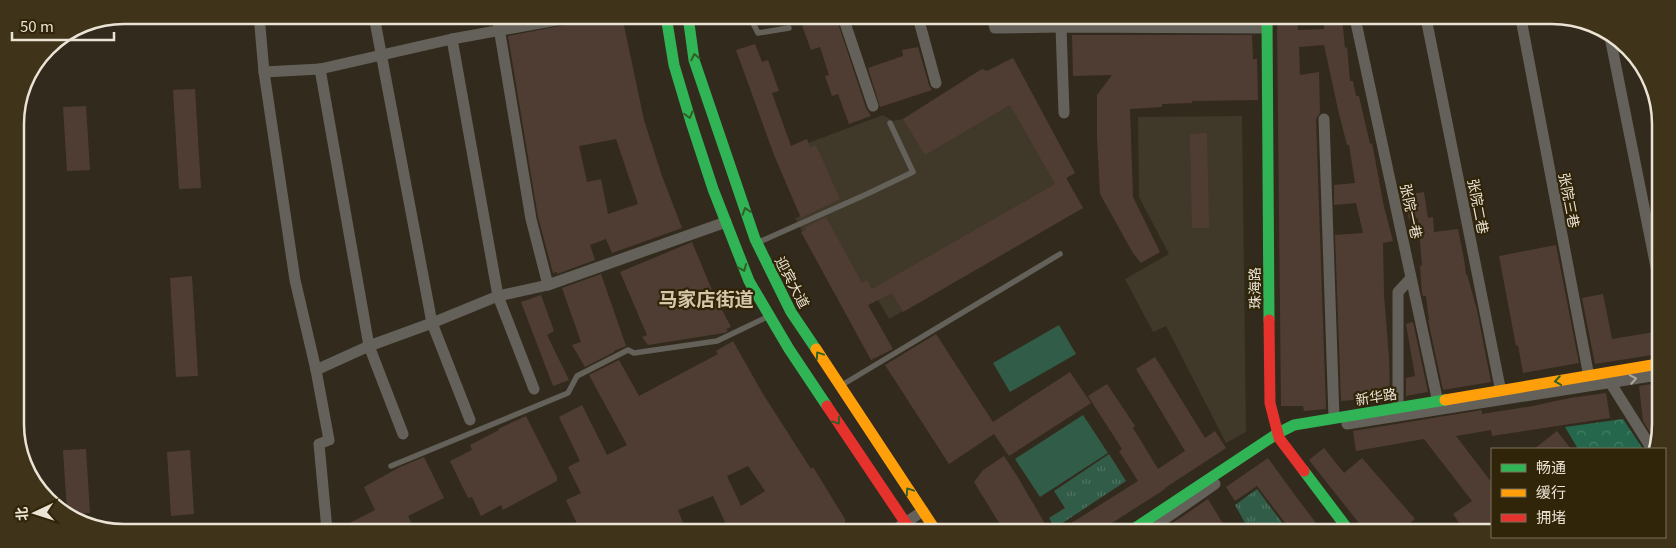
<svg xmlns="http://www.w3.org/2000/svg" width="1676" height="548" font-family="Georgia,'Noto Sans SC',serif">
<style>
.commercial{fill:#403828}
.grass{fill:url(#grass-tufts)}
.forest{fill:url(#forest-crowns)}
.pitch{fill:#315c48}
.building{fill:#4f3d33;fill-rule:evenodd}
.lines{fill:none;stroke-linecap:round;stroke-linejoin:round}
.lane{stroke:#64615a;stroke-width:5.5}
.street{stroke:#64615a;stroke-width:11}
.fast{stroke:#30b455;stroke-width:11}
.slow{stroke:#ff9f0a;stroke-width:11}
.jam{stroke:#e5322d;stroke-width:11}
.oneway{stroke:#305e27}
.oneway2{stroke:#aea89d}
.labels{text-anchor:middle;dominant-baseline:central;stroke-width:4.5;stroke-linejoin:round;paint-order:stroke}
.street-label{font-size:14px;fill:#ebe3d4;stroke:#302409}
.district-label{font-size:19px;font-weight:bold;fill:#d7c7a9;stroke:#302409}
.rim{fill:none;stroke:#ebe3d4;stroke-width:2.5}
</style>
<defs>
<pattern id="grass-tufts" width="24" height="20" patternUnits="userSpaceOnUse" patternTransform="scale(1.25)"><rect width="24" height="20" fill="#315c48"/><path d="M3 7l-1-3M5 7V3M7 7l1-3M15 17l-1-3M17 17v-4M19 17l1-3" fill="none" stroke="#4f7362"/></pattern>
<pattern id="forest-crowns" width="20" height="18" patternUnits="userSpaceOnUse" patternTransform="scale(1.25)"><rect width="20" height="18" fill="#25674c"/><path d="M2 6a3 3 0 1 1 6 0M12 15a3 3 0 1 1 6 0" fill="none" stroke="#457d65"/></pattern>
</defs>
<rect width="100%" height="100%" fill="#322a1c"/>
<g class="commercial">
<path d="M1013,58l62,115 -9,5 17,30 -194,111 -11,-19 -14,7 -13,-24 -17,10 -39,-75 6,-2 15,-71 -6,2 -2,-4 75,-28 10,6 10,-2 79,-50 5,2z"/>
<path d="M1242,116l4,316 -20,11 -60,-117 -13,6 -28,-53 44,-25 -30,-57 -1,-80z"/>
</g>
<g class="grass">
<path d="M1109,454l17,27 -71,47 -6,-10 16,-10 -11,-17z"/>
<path d="M1257,489l32,43h-39l-15,-27z"/>
</g>
<path class="forest" d="M1623,419l20,30h-65l-13,-22z"/>
<g class="pitch">
<path d="M1059,325l17,29 -66,38 -17,-29z"/>
<path d="M1083,415l25,38 -68,44 -25,-38z"/>
</g>
<g class="building">
<path d="M611,16h11l22,104 18,56 20,52 -70,25 -6,-14 -16,6 5,15 -38,14v-2l-4,1 -15,-56 -30,-181zM616,139l22,65 -30,10 -7,-35 -14,3 -8,-36z"/>
<path d="M799,17h37l30,91 5,8 -22,8 -11,-30 -6,2 -7,-20 4,-1 -9,-28 -9,3z"/>
<path d="M1071,17l181,1v2h-181z"/>
<path d="M1277,18h20l1,12 26,-1 -1,-11h19l3,30 2,-1 3,34h3l3,15h3l11,48 2,-1 12,64 9,34 -10,2 1,52 5,62 1,40 -49,4 -6,-166 28,-2 -7,-30 -22,2v-20l21,-2 -6,-38h-2l-8,-31 -15,-69 -25,2 1,28 19,-3 1,41 -4,6 10,290 -22,2 -1,-5h-22z"/>
<path d="M1072,35h180l1,24h4l1,41 -66,1v2l-30,1v3l-32,2 3,88 27,55 -19,11 -8,-10 -33,-59 -3,-56v-43l15,-20 -39,1z"/>
<path d="M755,44l7,18 6,-2 11,31 -7,2 19,53 16,-7 3,8 6,-2 24,54 -39,19 -27,-63 -38,-105z"/>
<path d="M918,47l11,38 3,5 -52,17 -12,-39 35,-12 -1,-6z"/>
<path d="M1013,58l62,115 -9,5 17,30 -180,104 -11,-19 -24,12 25,44 -22,11 -70,-128 5,-2 -1,-3 21,-10 36,66 5,-3 5,9 183,-105 -45,-79 -85,50 -22,-36 79,-50 5,2z"/>
<path d="M195,89l6,99 -22,1 -6,-99z"/>
<path d="M86,106l4,64 -23,1 -4,-64z"/>
<path d="M1207,133l2,95h-17l-2,-94z"/>
<path d="M1424,192l4,26 5,-1 1,15 24,-3 6,30 2,16 1,-1 10,36 14,72 -48,8 -15,-70h1l-3,-24h-3l-1,-2 -2,-28 2,-1 -4,-47 -9,1 -5,-24z"/>
<path d="M692,242l22,53 17,32 -5,2 2,2 -4,2 -76,12 -6,-8 5,-2 -27,-63z"/>
<path d="M1556,245l23,118 -56,10 -5,-28 -2,1 -17,-90z"/>
<path d="M601,274l25,72 -12,5v1l-29,15 -13,-22 9,-3 -19,-54z"/>
<path d="M192,276l6,100 -22,1 -6,-99z"/>
<path d="M1603,294l9,45 42,-7 4,22 -63,10 -13,-66z"/>
<path d="M541,295l13,36 -7,4 22,45 -16,6 -32,-84z"/>
<path d="M1413,322l15,70 -22,4v-18l9,-2 -9,-52z"/>
<path d="M936,334l57,88 77,-50 21,31 -82,53 -15,-22 -45,30 -64,-99z"/>
<path d="M733,341l30,53 48,75 2,-2 32,52v12h-116l-16,-35 -35,14 7,18 -6,3 -99,-1 -14,-30 15,-7 -13,-26 12,-6 -21,-44 23,-12 25,50 20,-10 -38,-70 30,-15 20,36 79,-42 -2,-3zM748,466l17,25 -24,15 -14,-30z"/>
<path d="M1155,357l50,81 10,-7 11,17 -61,40v1l-67,43h-41l81,-51 -19,-30 3,-2 -34,-53 19,-12 28,42 -2,2 25,41 27,-18 -49,-82z"/>
<path d="M1658,383l-1,29v31l-14,-22 -4,-35z"/>
<path d="M1606,393l4,25 -118,18 -1,-6 -35,6 36,47v50h-26l-13,-19 19,-13 -48,-62 -68,12 -3,-20 129,-21v4l51,-8 37,-8z"/>
<path d="M526,416l31,61v4l-54,29 -2,-5 -20,11 -9,-19 -4,1 -18,-37 22,-11 -2,-5 29,-15 -1,-1z"/>
<path d="M1557,431l14,18h-37z"/>
<path d="M1324,448l20,25 18,-15 53,61 -16,13h-33l-57,-72z"/>
<path d="M86,449l4,64 -19,1 -4,-3 -4,-61z"/>
<path d="M190,450l4,64 -23,2 -4,-64z"/>
<path d="M1004,456l13,20 33,56 -46,-1 -30,-49 9,-12z"/>
<path d="M424,457l20,41 -36,18 7,14h-79l39,-20 -11,-23 36,-20z"/>
<path d="M1268,458l29,40 26,34h-31l-35,-46 -22,15 -9,-14z"/>
<path d="M1208,499l20,33h-69l21,-14z"/>
</g>
<g class="lines">
<g class="lane">
<path d="M750,17l8,16 31,-5"/>
<path d="M759,242l108,-48 46,-22 -23,-49"/>
<path d="M842,385l218,-131"/>
<path d="M391,466l177,-73 9,-17 51,-26 6,3 83,-12 50,-24"/>
</g>
<g class="street">
<path d="M259,15l5,57 31,208 21,90 13,70 -10,4 8,86"/>
<path d="M374,16l58,307 38,97"/>
<path d="M497,16l34,203 17,66"/>
<path d="M843,17l30,89"/>
<path d="M918,17l18,66"/>
<path d="M992,17l3,11 66,-1"/>
<path d="M1355,18l84,389"/>
<path d="M1426,18l76,379"/>
<path d="M1521,19l69,363"/>
<path d="M1610,37l48,240"/>
<path d="M452,39l46,257 36,93"/>
<path d="M320,69l49,277 34,88"/>
<path d="M264,72l56,-3 132,-30 127,-23"/>
<path d="M1064,113l-3,-86 206,1"/>
<path d="M1324,119l10,299"/>
<path d="M316,370l53,-24 63,-23 66,-27 50,-11 178,-63"/>
<path d="M1608,379l44,70"/>
<path d="M1398,408v-116l13,-14"/>
<path d="M1347,424l311,-49"/>
<path d="M893,531l30,-20"/>
<path d="M1146,532l69,-48"/>
</g>
<g class="fast">
<path d="M666,16l8,49 17,57 22,67 36,92 40,68 38,57"/>
<path d="M688,16l6,44 61,179 36,73 25,37"/>
<path d="M1267,18l2,302"/>
<path d="M1304,471l46,61"/>
<path d="M1129,532l149,-99 16,-8 151,-25"/>
</g>
<g class="slow">
<path d="M816,349l120,182"/>
<path d="M1445,400l213,-36"/>
</g>
<g class="jam">
<path d="M1269,320l1,83 9,35 25,33"/>
<path d="M827,406l84,125"/>
</g>
</g>
<defs><path id="oneway-chevron" d="M-2-3.5L2.5 0L-2 3.5" fill="none" stroke-width="1.6" stroke-linecap="round" stroke-linejoin="round" transform="scale(1.25)"/></defs>
<g class="oneway">
<use href="#oneway-chevron" transform="translate(695 57) rotate(-102)"/>
<use href="#oneway-chevron" transform="translate(689 115) rotate(73)"/>
<use href="#oneway-chevron" transform="translate(746 211) rotate(-109)"/>
<use href="#oneway-chevron" transform="translate(743 268) rotate(68)"/>
<use href="#oneway-chevron" transform="translate(819 355) rotate(-124)"/>
<use href="#oneway-chevron" transform="translate(1558 381) rotate(171)"/>
<use href="#oneway-chevron" transform="translate(837 421) rotate(56)"/>
<use href="#oneway-chevron" transform="translate(909 491) rotate(-124)"/>
</g>
<use class="oneway2" href="#oneway-chevron" transform="translate(1633 379) rotate(-10)"/>
<g class="labels">
<g class="street-label">
<text transform="translate(1570 200) rotate(79)">张院三巷</text>
<text transform="translate(1479 206) rotate(79)">张院二巷</text>
<text transform="translate(1412 211) rotate(78)">张院一巷</text>
<text transform="translate(793 282) rotate(62)">迎宾大道</text>
<text transform="translate(1254 288) rotate(-91)">珠海路</text>
<text transform="translate(1376 396) rotate(-9)">新华路</text>
</g>
<g class="district-label">
<text x="706" y="297">马家店街道</text>
</g>
</g>
<path d="M0 0H1676V548H0ZM124 24H1552A100 100 0 0 1 1652 124V424A100 100 0 0 1 1552 524H124A100 100 0 0 1 24 424V124A100 100 0 0 1 124 24Z" fill="#3f3319" fill-rule="evenodd"/>
<path class="rim" d="M124 24H1552A100 100 0 0 1 1652 124V424A100 100 0 0 1 1552 524H124A100 100 0 0 1 24 424V124A100 100 0 0 1 124 24Z"/>
<rect x="1491" y="448" width="175" height="90" fill="#302409" stroke="#7b705a"/>
<rect x="1501" y="464" width="25" height="8" fill="#30b455" stroke="#7b705a"/>
<text x="1536" y="473" font-size="15" fill="#ebe3d4">畅通</text>
<rect x="1501" y="489" width="25" height="8" fill="#ff9f0a" stroke="#7b705a"/>
<text x="1536" y="498" font-size="15" fill="#ebe3d4">缓行</text>
<rect x="1501" y="514" width="25" height="8" fill="#e5322d" stroke="#7b705a"/>
<text x="1536" y="523" font-size="15" fill="#ebe3d4">拥堵</text>
<g transform="translate(35 513) rotate(266)" stroke="#302409" stroke-width="4" paint-order="stroke">
<path d="M0-4L9 19L0 12L-9 19Z" fill="#ebe3d4"/>
<text y="-8" font-size="14" font-weight="bold" text-anchor="middle" fill="#ebe3d4">北</text>
</g>
<path d="M12 32v8h102v-8" fill="none" stroke="#ebe3d4" stroke-width="2.5"/>
<text x="20" y="32" font-size="15" fill="#ebe3d4" stroke="#302409" stroke-width="4" paint-order="stroke">50 m</text>
</svg>
